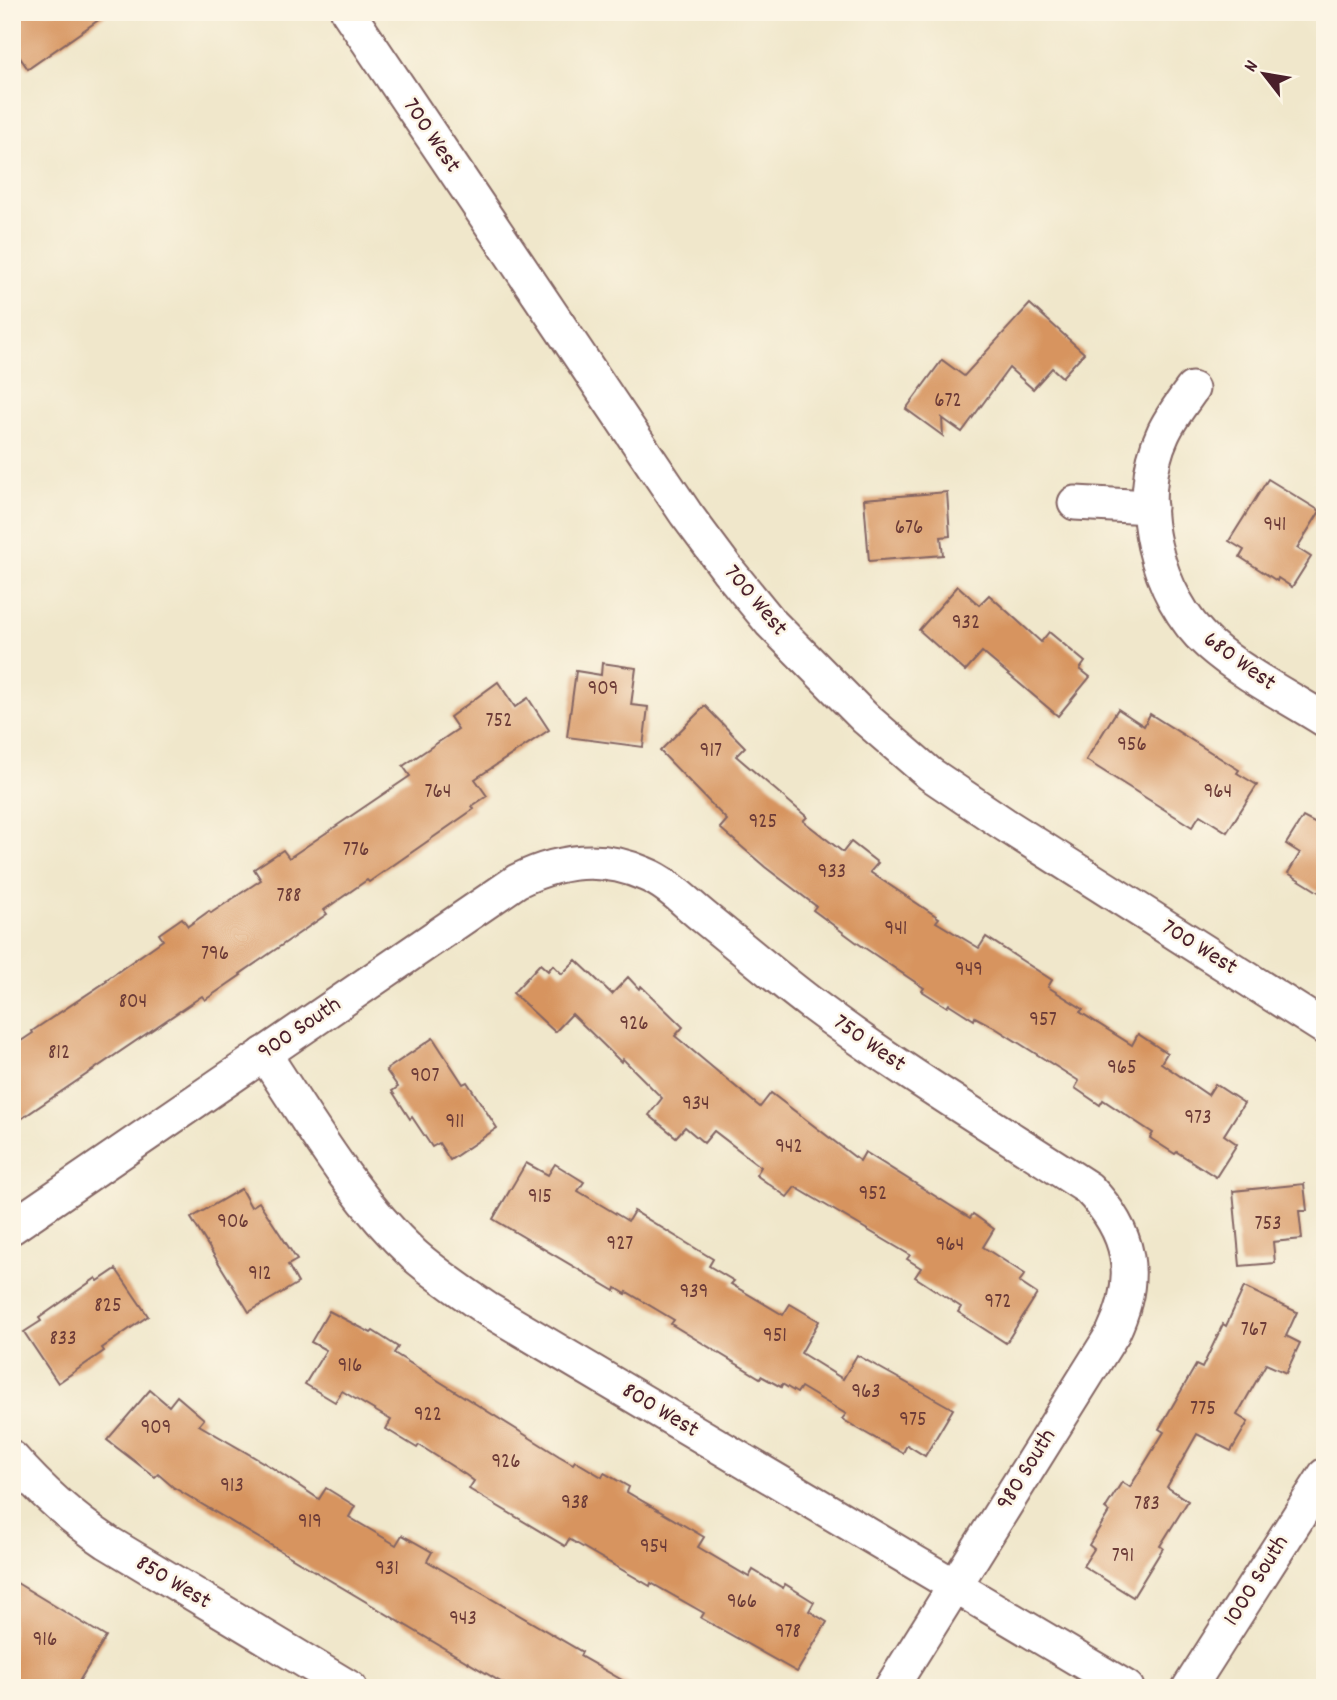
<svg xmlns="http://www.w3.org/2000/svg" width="1337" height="1700" font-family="Dekko,sans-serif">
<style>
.building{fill:#d7945f}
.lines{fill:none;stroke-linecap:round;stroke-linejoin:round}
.minor-casing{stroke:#846563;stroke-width:37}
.minor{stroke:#fff;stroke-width:33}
.labels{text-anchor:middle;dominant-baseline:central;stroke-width:5;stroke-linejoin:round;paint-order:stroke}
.number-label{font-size:21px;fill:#6d3c38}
.street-label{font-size:24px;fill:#4a1f2b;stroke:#fcf5e5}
</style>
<rect width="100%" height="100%" fill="#fcf5e5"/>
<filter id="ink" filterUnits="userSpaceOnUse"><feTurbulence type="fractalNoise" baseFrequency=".0143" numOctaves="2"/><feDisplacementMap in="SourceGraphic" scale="14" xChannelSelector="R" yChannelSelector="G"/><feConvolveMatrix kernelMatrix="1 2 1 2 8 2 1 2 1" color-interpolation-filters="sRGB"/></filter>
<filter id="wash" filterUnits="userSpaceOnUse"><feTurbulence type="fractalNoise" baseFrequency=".00686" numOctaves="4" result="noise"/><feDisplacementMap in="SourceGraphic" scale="28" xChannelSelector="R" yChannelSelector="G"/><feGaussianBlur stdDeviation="1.57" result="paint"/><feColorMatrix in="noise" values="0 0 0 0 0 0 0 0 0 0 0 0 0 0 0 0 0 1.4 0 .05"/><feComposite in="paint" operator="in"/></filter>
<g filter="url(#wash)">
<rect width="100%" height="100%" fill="#f0e7cb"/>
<g id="blocks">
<g class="building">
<path d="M12,12h98l-82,57 -16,-23z"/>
<path d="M1030,304l54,49 -22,24 -10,-9 -19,21 -24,-21 -47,64 -20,-14 1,18 -37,-27 36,-49 22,16z"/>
<path d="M1268,479l52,32 -23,37 14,9 -19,30 -14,-9 -1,3 -37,-24 4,-7 -15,-9z"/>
<path d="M947,492l3,44 -9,1 2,18 -74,6 -5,-62z"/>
<path d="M958,586l21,19 10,-10 52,47 8,-10 36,30 -5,7 10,8 -32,39 -76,-64 -17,19 -46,-41z"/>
<path d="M602,663l34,5 -5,37 17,2 -5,40 -76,-10 9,-66 25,4z"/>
<path d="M498,682l17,25 13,-9 21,32 -74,49 12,17 -15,10 2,3 -105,73 -2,-2 -43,30 3,4 -87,60 1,1 -36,25 -3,-4 -190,129v-78l21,-14 -1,-2 75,-50 -1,-1 57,-40 -4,-6 23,-16 6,8 21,-15 2,2 50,-33 -7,-11 29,-19 6,8 121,-82 -7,-10 55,-37 -8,-12z"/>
<path d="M705,706l40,41 -9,9 71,61 -4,4 40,31 8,-10 27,21 -8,9 69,46 -3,4 43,26 7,-11 66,43 -4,7 35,22 -3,3 52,33 6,-11 29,19 -6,10 47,32 7,-11 29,19 -20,32 13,9 -21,33 -39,-25 -2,2 -25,-16 3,-5 -50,-33 -3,5 -25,-17 4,-7 -87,-55 -17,-9 -1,3 -25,-16 -2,3 -25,-16 2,-3 -68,-46 -43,-32 3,-4 -51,-39 -45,-39 7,-8 -67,-69z"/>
<path d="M1118,709l26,17 6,-12 89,56 -2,3 20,12 -30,47 -27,-17 -8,12 -106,-67z"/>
<path d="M1325,814v82l-37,-23 12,-20 -14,-9 17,-27 15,8z"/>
<path d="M576,960l36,34 16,-17 11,12 2,-3 42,41 -8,9 85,71 11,-14 89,68 5,-9 105,66 3,-4 21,15 -11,18 42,27 -6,8 18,12 -31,49 -48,-31 3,-5 -46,-30 6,-9 -14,-9 3,-4 -115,-68 -8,10 -31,-22 5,-8 -47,-36 -10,12 -19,-16 -9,10 -27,-22 13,-17 -39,-39 -2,3 -49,-48 -17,18 -42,-39 27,-29 8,7 5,-6 9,9z"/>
<path d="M433,1038l30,46 4,-2 30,46 -47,32 -11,-17 -7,4 -20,-30 -2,2 -18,-28 6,-4 -12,-17z"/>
<path d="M526,1163l22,12 7,-11 29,18 -6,9 50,30 6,-10 79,48 -4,7 25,15 -3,3 52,31 7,-11 29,17 -18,32 42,26 14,-24 96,54 -28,47 -18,-11 -4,8 -32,-17 -29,-17 4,-5 -45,-27 -4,6 -15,-9 -1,3 -20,-11 -1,2 -89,-54 3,-4 -47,-28 -1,2 -10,-6 -1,3 -122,-72z"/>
<path d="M1304,1184l3,27h-8l3,28 -29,3 2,21 -35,3 -7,-75z"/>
<path d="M241,1189l10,18 8,-5 38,58 -9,5 10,18 -49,29 -58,-94z"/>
<path d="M116,1269l32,47 -46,32 2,3 -46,32 -34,-51 17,-11 -2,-3 57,-40 2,3z"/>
<path d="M1244,1287l53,25 -11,24 14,7 -14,30 -20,-9 -29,51 11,7 -17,29 -34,-17 -30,53 21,14 -28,45 3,2 -30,49 -50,-31 11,-17 -5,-4 20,-33 -4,-3 17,-27 8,5 34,-55 -5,-3 14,-24 23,-40 6,3 21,-44 3,2z"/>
<path d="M329,1311l42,22 2,-2 25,16 -4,6 165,103 14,8 2,-3 27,16 2,-4 25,14 -2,5 77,45 -6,10 51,30 4,-7 30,18 2,-4 29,18 -5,9 18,11 -30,50 -96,-54 3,-5 -53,-30 -1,3 -81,-47 -4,7 -96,-57 5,-8 -8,-6 -47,-30 -2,3 -31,-19 5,-9 -49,-29 -7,11 -30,-18 21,-34 -15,-8z"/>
<path d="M150,1390l19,16 8,-10 27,23 -5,6 72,42 48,32 7,-11 29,18 -6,11 47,28 6,-10 30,17 -5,9 155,91 -2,4 56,32h-125l-338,-201 -15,-13 -3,3 -48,-37z"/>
<path d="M12,1580l94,57 -31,51h-63z"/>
</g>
</g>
</g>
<g filter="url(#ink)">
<use href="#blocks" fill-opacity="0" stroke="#846563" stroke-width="2"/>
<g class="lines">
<defs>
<g id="minor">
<path d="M348,12l338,502 41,55 44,54 94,95 65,56 74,50 321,204"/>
<path d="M1192,389c-10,14 -22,29 -29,45 -31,65 -7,163 46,210 34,30 78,52 116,76"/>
<path d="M1075,503l75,4"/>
<path d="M264,1054c46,69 89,144 150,201 23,20 48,37 73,54l640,379"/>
<path d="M12,1227l505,-346c42,-21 85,-26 128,-7 23,9 41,29 60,44 36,29 71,59 108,87 88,66 183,123 275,183 43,44 52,89 25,145l-222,355"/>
<path d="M12,1458c29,33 59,60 95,84l243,146"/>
<path d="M1189,1688l136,-213"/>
</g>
</defs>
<use href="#minor" class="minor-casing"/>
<use href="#minor" class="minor"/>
</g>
</g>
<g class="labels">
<g class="number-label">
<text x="948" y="402">672</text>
<text x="1275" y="526">941</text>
<text x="909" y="529">676</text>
<text x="966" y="624">932</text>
<text x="603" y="690">909</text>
<text x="499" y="722">752</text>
<text x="1132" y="746">956</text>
<text x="711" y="752">917</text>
<text x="438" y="793">764</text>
<text x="1218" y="793">964</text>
<text x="763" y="823">925</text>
<text x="356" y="851">776</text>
<text x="832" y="873">933</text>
<text x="289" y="897">788</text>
<text x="896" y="930">941</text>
<text x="215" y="955">796</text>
<text x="969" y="971">949</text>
<text x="133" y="1003">804</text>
<text x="1043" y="1021">957</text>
<text x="634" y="1025">926</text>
<text x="59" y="1054">812</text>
<text x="1122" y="1069">965</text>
<text x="425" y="1077">907</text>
<text x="696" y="1105">934</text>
<text x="1198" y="1119">973</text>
<text x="455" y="1123">911</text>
<text x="789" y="1148">942</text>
<text x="873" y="1195">952</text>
<text x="540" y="1198">915</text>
<text x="233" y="1223">906</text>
<text x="1268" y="1225">753</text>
<text x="620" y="1245">927</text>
<text x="950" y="1246">964</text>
<text x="260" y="1275">912</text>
<text x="694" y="1293">939</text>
<text x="998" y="1303">972</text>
<text x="108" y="1307">825</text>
<text x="1254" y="1331">767</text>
<text x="775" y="1337">951</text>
<text x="63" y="1340">833</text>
<text x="350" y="1367">916</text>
<text x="866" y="1393">963</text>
<text x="1203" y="1410">775</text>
<text x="428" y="1416">922</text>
<text x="913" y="1421">975</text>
<text x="156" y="1429">909</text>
<text x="506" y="1463">926</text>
<text x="232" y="1487">913</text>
<text x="575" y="1504">938</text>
<text x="1147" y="1505">783</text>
<text x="310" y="1523">919</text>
<text x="654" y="1548">954</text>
<text x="1123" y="1557">791</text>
<text x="387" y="1570">931</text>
<text x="742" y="1603">966</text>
<text x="463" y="1620">943</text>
<text x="788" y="1633">978</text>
<text x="45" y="1641">916</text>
</g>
<g class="street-label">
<text transform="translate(431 136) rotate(56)">700 West</text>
<text transform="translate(755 601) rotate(50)">700 West</text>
<text transform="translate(1239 662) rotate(36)">680 West</text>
<text transform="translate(1199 948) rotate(32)">700 West</text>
<text transform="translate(300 1029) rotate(-34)">900 South</text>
<text transform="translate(869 1044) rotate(35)">750 West</text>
<text transform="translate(660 1411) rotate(31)">800 West</text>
<text transform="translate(1027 1470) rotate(-58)">980 South</text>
<text transform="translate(1257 1581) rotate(-58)">1000 South</text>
<text transform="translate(173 1583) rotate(31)">850 West</text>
</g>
</g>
<rect width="1337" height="1700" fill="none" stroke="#fcf5e5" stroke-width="42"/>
<g transform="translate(1264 74) rotate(301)" stroke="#fcf5e5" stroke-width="5" paint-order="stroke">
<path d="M0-5L12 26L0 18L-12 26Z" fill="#4a1f2b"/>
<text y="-10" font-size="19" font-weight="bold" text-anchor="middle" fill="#4a1f2b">N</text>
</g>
</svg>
